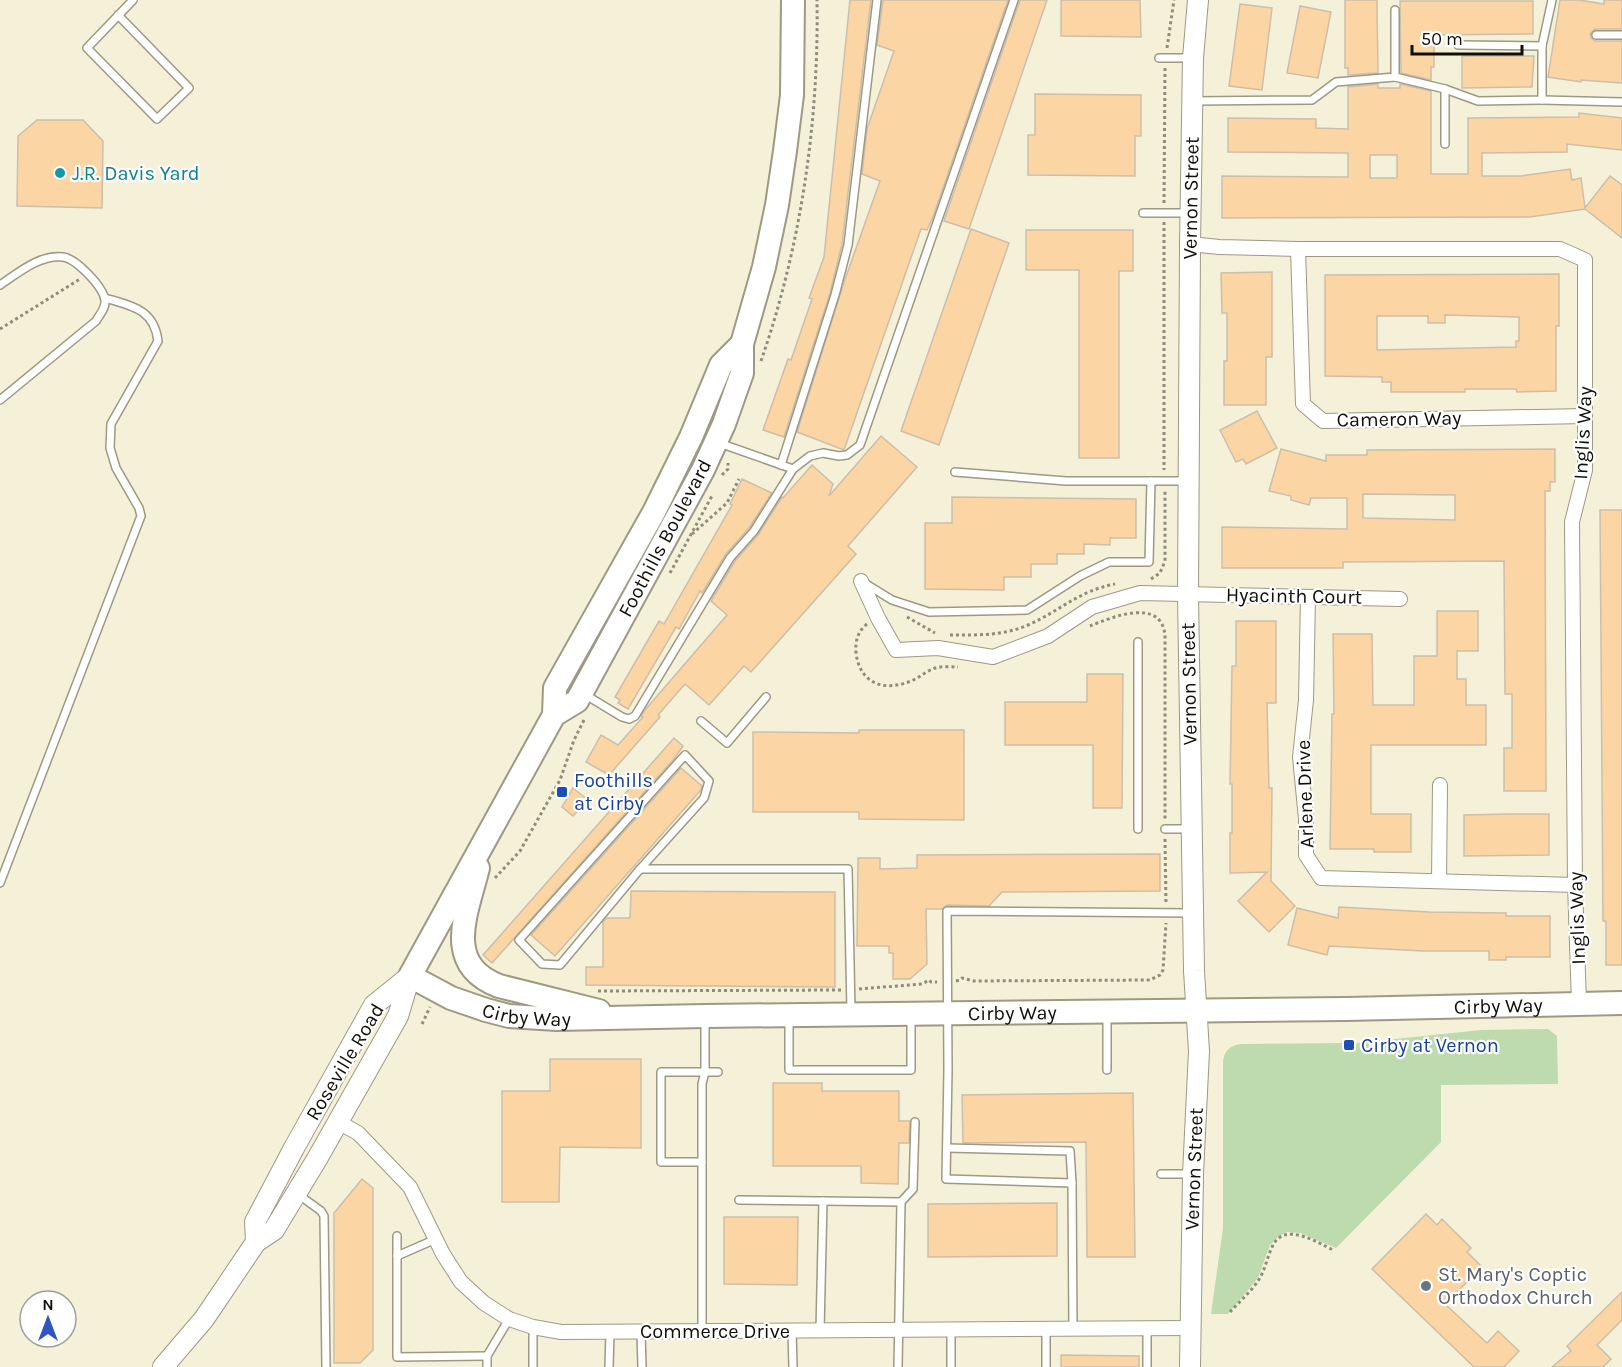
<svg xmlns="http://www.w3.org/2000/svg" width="1622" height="1367" font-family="Karla,sans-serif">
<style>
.green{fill:#bedaaf}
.building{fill:#fbd5a3;stroke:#cdbeab;stroke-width:1.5;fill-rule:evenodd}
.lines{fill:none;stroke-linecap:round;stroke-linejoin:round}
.lane-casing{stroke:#9d9983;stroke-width:10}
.street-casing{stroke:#9d9983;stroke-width:16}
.secondary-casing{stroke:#9d9983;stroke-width:22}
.primary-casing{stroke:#9d9983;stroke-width:26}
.path{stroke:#8f8c7b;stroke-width:3;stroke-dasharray:3 3;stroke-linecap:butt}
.lane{stroke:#fff;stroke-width:7}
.street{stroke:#fff;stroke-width:14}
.secondary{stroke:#fff;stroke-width:20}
.primary{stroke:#fff;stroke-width:22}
.culture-dot{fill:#0f9aa8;stroke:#fff;stroke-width:2}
.transit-dot{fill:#1a4fb4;stroke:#fff;stroke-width:2}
.worship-dot{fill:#6b7280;stroke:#fff;stroke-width:2}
.labels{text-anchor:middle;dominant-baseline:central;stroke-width:4.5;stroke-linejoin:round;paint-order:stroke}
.culture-label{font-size:20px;fill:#0d838f;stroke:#fff;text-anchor:start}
.street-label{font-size:20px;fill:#100f07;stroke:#fff}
.transit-label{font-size:20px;fill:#164399;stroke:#fff;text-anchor:start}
.worship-label{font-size:20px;fill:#5b616d;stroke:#fff;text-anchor:start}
</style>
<rect width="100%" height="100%" fill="#f5f1d9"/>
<path class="green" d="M1548,1029l9,7 1,48 -117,1v57l-105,106 -36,-15 -13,-1 -8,4 -9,9 -12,33 -30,36h-17l12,-86v-166c1,-12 8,-17 19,-18l104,-1v5h9l2,-5 124,-13z"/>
<g class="building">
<path d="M850,0h21l-29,244 -12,49 -46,144 -21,-7 25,-71 3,1 21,-61 -3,-1 15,-41z"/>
<path d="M883,0h125l-75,217 -6,13 -6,-1 -77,221 -47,-18 46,-147 37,-104 -18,-7 5,-45 27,-78 -17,-6z"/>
<path d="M1020,0h27l-78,229 -25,-8z"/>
<path d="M1061,0h79l1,37 -80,-1z"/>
<path d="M1345,0h32l1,73 -30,2v-7h-3z"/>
<path d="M1560,0h19l25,4v-4h18v29h-27l-5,5 1,4 4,3h27v42l-41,-3v2l-33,-5z"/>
<path d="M1400,1h133v33l-99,1v32h-3v13l-30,-7z"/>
<path d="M1240,4l32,4 -10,82 -33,-4z"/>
<path d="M1300,6l31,6 -13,66 -31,-5z"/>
<path d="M1462,56h72l-2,31 -70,1z"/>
<path d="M1378,84v4h22v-4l31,7v83h37v-56l111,-1v-4l43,5v32l-55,-6v8l-85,1v23h39l49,-7 2,11 9,-2 4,30 25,-32 12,9v53l-37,-29 -55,8 -308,1v-42l126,1v-24l-120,-1v-34l88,1v9l32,1v-42zM1370,155h27v23h-27z"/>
<path d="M1035,94l106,1v41h-6v40l-107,-1v-40h7z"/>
<path d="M37,120h46l20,21 -1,67 -85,-2 1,-70z"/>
<path d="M971,229l38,14 -70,202 -38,-14z"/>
<path d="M1026,230h107v41h-14v187h-40v-188h-53z"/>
<path d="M1272,272v85h-6v48h-42v-44h3v-48h-5l-1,-40z"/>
<path d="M1559,274v52h-3v65l-39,1 -1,-3h-51v3h-74v-10h-9v-5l-57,-1v-101zM1445,315l74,2v24h-3v6l-139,3v-34h51v7h17z"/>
<path d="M1257,411l20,37 -31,16 -3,-5 -7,3 -16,-32z"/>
<path d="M881,436l36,31 -69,79 8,8 -105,118 -7,-6 -35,39 -24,-21 -27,31 2,2 -51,58 -23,-13 15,-27 17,10 25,-28 -2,-1 4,-6 82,-95 -16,-14 24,-40 23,-26 24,-38 1,1 29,-33 21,19 -4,12z"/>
<path d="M1281,449l45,12v-6h41v-5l188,-1v33h-5v9h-5l1,300h-42v-43h8v-54h-7l-1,-133 -161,1v6h-121v-41l125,2v-31h-36l-2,7 -18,-5v-4l-22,-5zM1363,494l92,1v25l-92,-2z"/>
<path d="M742,479l30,14 -23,35 -23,26 -24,39 -2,-2 -21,38 -3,-2 -48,82 -10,-6 2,-3 -5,-3 44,-76 5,3 68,-119 -2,-1z"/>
<path d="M952,497l184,2v39h-26v7l-26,-1v10h-27v10h-26v13h-27v13l-79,-1v-66h27z"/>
<path d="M1600,510h22v455h-16v-44h-3z"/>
<path d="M1437,611h41v40h-21v28h9v26h20v40h-115v69h40v38h-37v-3h-44l2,-135h2l-1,-80h39l1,71h41v-49h23z"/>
<path d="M1236,621h40v82h-9l2,85h3l-1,93 24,25 -26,26 -31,-31 29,-29 -37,1v-40h2v-49h-2l2,-118h4z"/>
<path d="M1087,674h36l-1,134h-29v-63h-88v-43h82z"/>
<path d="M859,730h105v90l-105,-1v-7h-106v-80l106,1z"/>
<path d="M674,738l9,8 -10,14 -181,203 -9,-8z"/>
<path d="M681,768l21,18 -1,4 -146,166 -24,-21z"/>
<path d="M573,788l15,12 -15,16 -11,-9z"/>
<path d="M1509,814h40v41l-85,1v-41z"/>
<path d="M1160,854v37l-158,1 -13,14 -42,-1 -5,4h-16l1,55 -17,15h-17v-26h-4v-7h-32l1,-88h22v11l37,-1v-13z"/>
<path d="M631,891l204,1v95l-249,-2v-18h17v-45l4,-4h23z"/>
<path d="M1339,907l90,5 77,1v3h44v41h-44v3h-17v-9h-66l-94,-5 -2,9 -39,-10 9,-37 41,10z"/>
<path d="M550,1059h91v89l-81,-1 -1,55h-57v-111h48z"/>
<path d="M773,1083h49v8h77v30h11l-1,22h-10l-1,41 -37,-1v-17h-88z"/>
<path d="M1133,1093l2,164h-48l-1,-115 -123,1 -1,-48z"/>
<path d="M362,1179l11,9v162l-13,13h-26v-150z"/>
<path d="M1057,1203v53l-129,1v-53z"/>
<path d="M1426,1214l11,11 5,-6 29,29 -4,4 15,15 -37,37 42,39 11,-12 21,20 -15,16h-30l-102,-98z"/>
<path d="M724,1217h74l-1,68 -73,-1z"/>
<path d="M1622,1292v28l-25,25 14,14 -8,8h-51l19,-16 -4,-5z"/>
<path d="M1061,1355l78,1v11h-78z"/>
</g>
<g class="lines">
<defs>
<g id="lane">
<path d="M118,15l71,73 -32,31 -70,-71 46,-48"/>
<path d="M1596,35h26"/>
<path d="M1458,45l84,1 10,-46"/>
<path d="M1159,58h31"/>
<path d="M1395,77l50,12 33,12 64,-1v-54"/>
<path d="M1445,89v55"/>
<path d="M1542,100l80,2"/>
<path d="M1195,101l117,-1 24,-18 59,-5v-67"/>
<path d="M1143,213h46"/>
<path d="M0,285c18,-12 40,-31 63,-28 14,2 40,30 42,43 1,8 -5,14 -9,21l-96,79"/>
<path d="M719,443l74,26"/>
<path d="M781,465l54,-170 13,-50 29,-245"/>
<path d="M955,472l111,9h120"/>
<path d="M866,584l26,16 37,12 98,-2 53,-34 29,-14h40l2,-81"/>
<path d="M1138,642v187"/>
<path d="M584,694l38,23 7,2 6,-3 95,-158 24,-27 39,-62 17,-13 13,-3 16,3 8,-1 13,-10 154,-445"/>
<path d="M701,721l26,22 39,-46"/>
<path d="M685,755l24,26 -5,17 -64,71 -80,96 -18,-1 -23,-24z"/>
<path d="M1165,829h24"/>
<path d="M640,869h208l3,141"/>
<path d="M0,883l141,-367 -2,-8 -23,-40 -6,-20 1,-24 47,-83c-4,-32 -26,-35 -53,-43"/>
<path d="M1107,1015v55"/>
<path d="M789,1019v51h122v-54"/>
<path d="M947,1148l123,3 2,32"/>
<path d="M702,1162h-41v-90h57"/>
<path d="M1161,1174h30"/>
<path d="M299,1195l22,16 3,5 2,151"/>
<path d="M739,1200l162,2 -3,165"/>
<path d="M901,1202l12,-13 2,-67"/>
<path d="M397,1236v121l90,-1"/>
<path d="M397,1256l39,-17"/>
<path d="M1147,1328v39"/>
<path d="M951,1329v38"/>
<path d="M1046,1329v38"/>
<path d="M1073,1329l-1,-146 -126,-4 2,-109 -1,-159 243,2"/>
<path d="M792,1330l1,37"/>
<path d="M820,1330l3,-129"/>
<path d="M702,1331v-247l3,-12v-53"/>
<path d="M641,1332l1,35"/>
<path d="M487,1367v-11l22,-37"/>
<path d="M533,1367v-40"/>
<path d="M609,1367l1,-35"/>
</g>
<g id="street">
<path d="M1190,244l29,3 79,2h262l25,11v210l-13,52 3,363 4,118"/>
<path d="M1298,249l5,155 20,17 262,-5"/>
<path d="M861,581l17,37 18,32 42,-2 55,9 55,-21 44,-29 48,-14 260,6"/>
<path d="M1308,597l-2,103 -6,57 6,62v36l15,23 254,7"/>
<path d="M1439,881l1,-96"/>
<path d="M338,1122l20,11 52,54 33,67 18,28 23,21 25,16 24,8 28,5 629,-4"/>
</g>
<g id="secondary">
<path d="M256,1242l-1,-20 39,-74 80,-143 36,-29"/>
<path d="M163,1367l41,-48 52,-77 18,-12 43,-71 81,-143 12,-40"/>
<path d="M1190,1367l3,-193 6,-123 -5,-80 -6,-377 2,-350 3,-186 5,-58"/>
</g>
<g id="primary">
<path id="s1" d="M793,0l-1,95 -7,56 -8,54 -13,62 -22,77v29l-18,51 -21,46 -126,231 -23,14 -144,261 41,22 35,12 23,6 48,3 148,-3 641,-7 276,-6"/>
<path d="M554,715l1,-27 99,-176 37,-75 30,-72 21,-21"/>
<path d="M478,868c-11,45 -36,96 21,118l100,25"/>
</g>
</defs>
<use href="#lane" class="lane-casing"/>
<use href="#street" class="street-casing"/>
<use href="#secondary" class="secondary-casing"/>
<use href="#primary" class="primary-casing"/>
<g class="path">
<path d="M1167,48l7,-48"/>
<path d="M1164,203l1,-137"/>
<path d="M1164,222v248"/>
<path d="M0,329l80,-50"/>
<path d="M761,361c40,-115 58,-239 56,-361"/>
<path d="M722,475l6,-6v-6"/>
<path d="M692,534l35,-31 12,-24"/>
<path d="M670,573l43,-79"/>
<path d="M1151,579l9,-6 5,-12v-72"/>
<path d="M907,617l28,16"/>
<path d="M867,624c-9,7 -12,17 -11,29 4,31 28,39 55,28 8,-3 15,-10 24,-13 7,-2 16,-1 23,-1"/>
<path d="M1090,626c22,-9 71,-29 75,9v186"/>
<path d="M950,635c26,0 53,1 78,-10 32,-14 50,-34 87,-41"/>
<path d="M1165,839l1,66"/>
<path d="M495,878l25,-27 40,-71 14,-40 11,-22"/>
<path d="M956,981l4,-1 2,-2 12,3 176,-1 10,-5 3,-5 3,-47"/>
<path d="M859,989l63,-5 7,-4 2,2h6"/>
<path d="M598,991l243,-1"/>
<path d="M422,1024l8,-17"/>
<path d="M1230,1312c10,-11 24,-23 31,-36 5,-10 7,-21 12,-31 12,-23 44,-3 60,5"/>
</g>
<use href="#lane" class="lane"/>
<use href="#street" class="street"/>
<use href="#secondary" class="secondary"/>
<use href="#primary" class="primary"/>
</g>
<circle class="culture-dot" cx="60" cy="173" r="6"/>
<g class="transit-dot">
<rect x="556" y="786" width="12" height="12" rx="3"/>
<rect x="1343" y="1039" width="12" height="12" rx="3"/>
</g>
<circle class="worship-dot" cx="1426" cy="1286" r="6"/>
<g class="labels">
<g class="culture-label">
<text x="72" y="173">J.R. Davis Yard</text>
</g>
<g class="street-label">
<text transform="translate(1191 198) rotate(-89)">Vernon Street</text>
<text transform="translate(1399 419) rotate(-1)">Cameron Way</text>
<text transform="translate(1583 433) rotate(-87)">Inglis Way</text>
<text transform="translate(665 538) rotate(-62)">Foothills Boulevard</text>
<text transform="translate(1294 596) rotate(1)">Hyacinth Court</text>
<text transform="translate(1189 684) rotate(-91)">Vernon Street</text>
<text transform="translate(1305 794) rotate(-92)">Arlene Drive</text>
<text transform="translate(1577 918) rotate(-92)">Inglis Way</text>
<text stroke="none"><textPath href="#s1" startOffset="2168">Cirby Way</textPath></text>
<text stroke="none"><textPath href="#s1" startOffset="1196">Cirby Way</textPath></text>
<text stroke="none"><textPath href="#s1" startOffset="1682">Cirby Way</textPath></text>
<text transform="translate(345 1062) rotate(-59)">Roseville Road</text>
<text transform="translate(1194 1169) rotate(-88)">Vernon Street</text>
<text x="715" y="1331">Commerce Drive</text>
</g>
<g class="transit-label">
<text x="574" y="780">Foothills<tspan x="574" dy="23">at Cirby</tspan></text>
<text x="1361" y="1045">Cirby at Vernon</text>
</g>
<g class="worship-label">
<text x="1438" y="1274">St. Mary's Coptic<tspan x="1438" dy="23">Orthodox Church</tspan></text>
</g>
</g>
<g transform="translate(48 1319)"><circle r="28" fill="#ffffff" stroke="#9f9f9c" stroke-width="1.5"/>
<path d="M0-4.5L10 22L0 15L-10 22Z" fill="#3054c4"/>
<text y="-9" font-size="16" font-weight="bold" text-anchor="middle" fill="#100f07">N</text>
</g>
<path d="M1412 45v9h110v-9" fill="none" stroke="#100f07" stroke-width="3"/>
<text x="1421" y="45" font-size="18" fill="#100f07" stroke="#ffffff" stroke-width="4.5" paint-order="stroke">50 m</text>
</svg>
